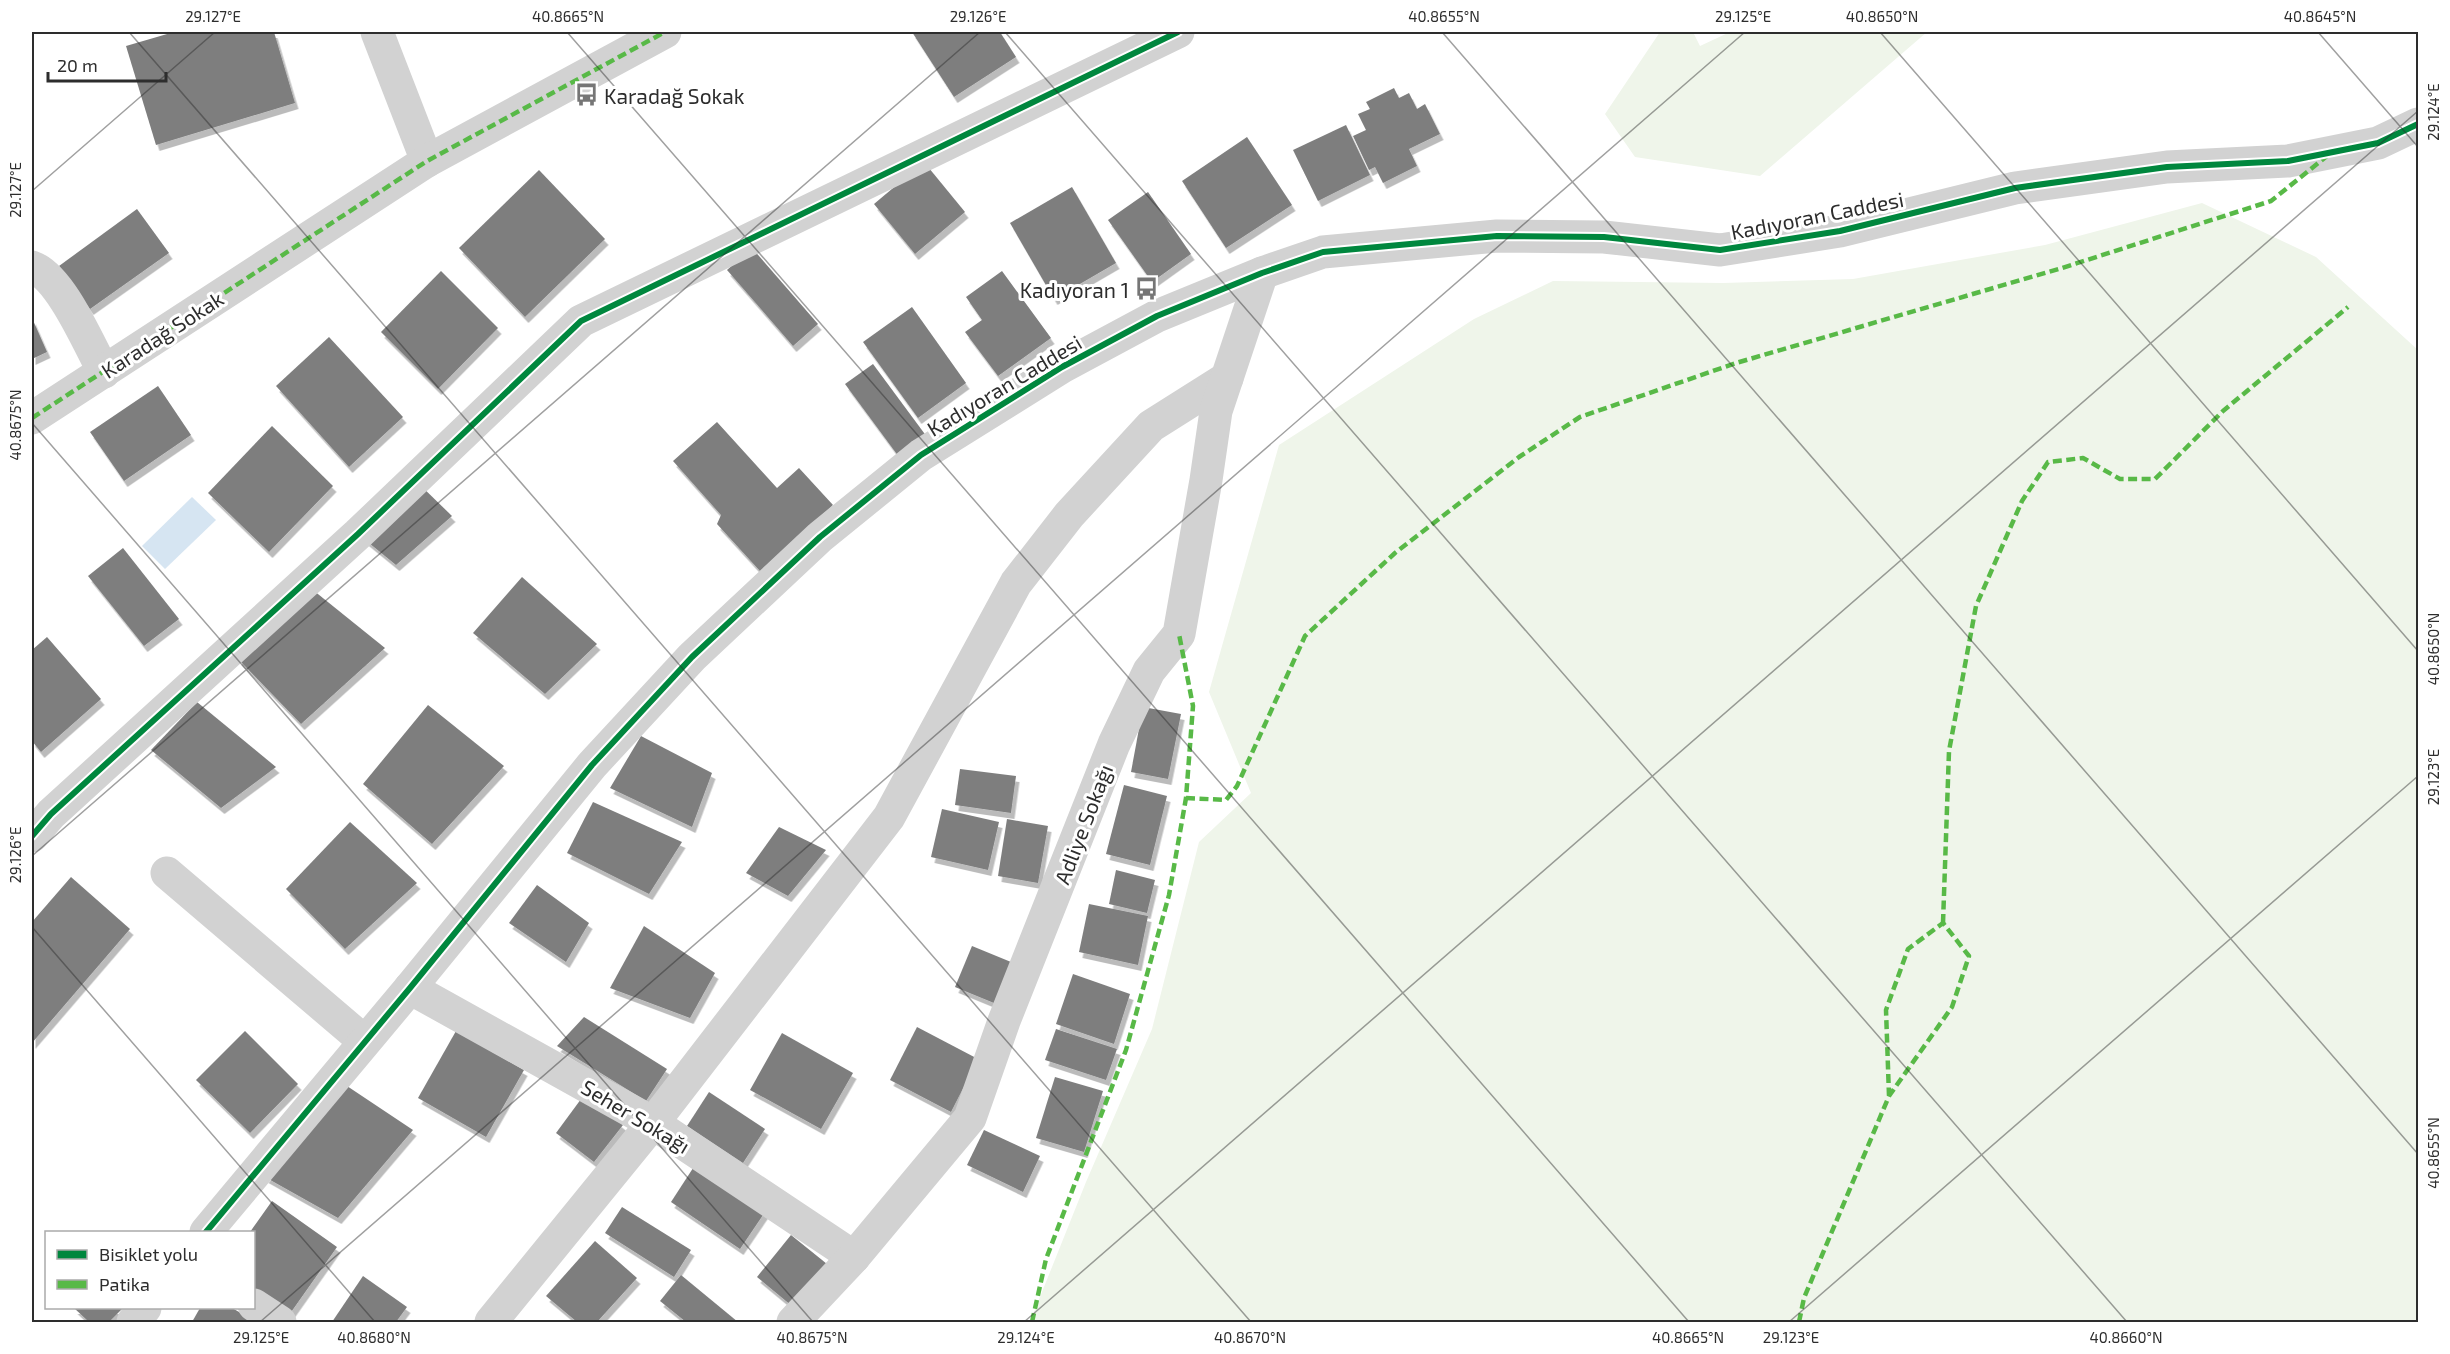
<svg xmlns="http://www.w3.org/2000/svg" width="2450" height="1354" font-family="'Exo 2',sans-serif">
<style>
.green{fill:#eff5ea}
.water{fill:#d6e5f2}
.building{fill:#7e7e7e;filter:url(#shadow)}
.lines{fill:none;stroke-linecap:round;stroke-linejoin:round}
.minor{stroke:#d2d2d2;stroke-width:33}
.quiet{stroke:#58b947;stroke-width:4.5;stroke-dasharray:9 4.5;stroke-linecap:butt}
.cycleway-casing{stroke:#fff;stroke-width:10}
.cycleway{stroke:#00873e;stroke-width:6}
.ticks{fill:none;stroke:#2d2d2d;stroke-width:1.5;stroke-opacity:0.45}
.labels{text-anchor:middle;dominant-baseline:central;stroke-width:6;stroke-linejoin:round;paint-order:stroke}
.poi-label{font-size:21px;fill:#2d2d2d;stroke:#fff;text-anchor:start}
.street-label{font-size:21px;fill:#2d2d2d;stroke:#fff}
.neatline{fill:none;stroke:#2d2d2d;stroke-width:2}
.ticks-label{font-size:15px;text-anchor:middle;fill:#2d2d2d}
</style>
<defs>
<filter id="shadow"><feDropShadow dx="3.5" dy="6" stdDeviation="0" flood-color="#0004"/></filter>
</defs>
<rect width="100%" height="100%" fill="#fff"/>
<g class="green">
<path d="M1660,32h33l7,14 30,-14h197l-167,144 -125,-19 -30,-43z"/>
<path d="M2202,203l114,54 102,93v972h-1388l56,-140 66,-153 47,-187 52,-49 -42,-101 70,-247 195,-126 79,-38 170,2 130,-4 192,-34z"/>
</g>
<path class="water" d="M192,497l24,23 -51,49 -23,-23z"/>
<g class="building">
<path d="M174,32h100l21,71 -139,42 -30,-99z"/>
<path d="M912,32h88l16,25 -62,40z"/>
<path d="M1394,88l5,10 10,-5 8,16 8,-5 15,30 -31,15 8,17 -34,17 -8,-16 -6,3 -16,-34 13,-6 -8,-16 12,-5 -4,-7z"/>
<path d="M1346,125l24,50 -52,26 -25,-51z"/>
<path d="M1247,137l45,68 -66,43 -44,-67z"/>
<path d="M924,162l41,50 -50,42 -41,-50z"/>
<path d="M539,170l66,69 -80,78 -66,-69z"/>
<path d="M1072,187l44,76 -62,36 -44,-76z"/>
<path d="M1148,192l43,62 -39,28 -44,-62z"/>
<path d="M137,209l32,44 -79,56 -31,-43z"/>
<path d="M752,248l66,76 -25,22 -66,-76z"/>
<path d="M441,271l57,57 -60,61 -57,-57z"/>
<path d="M1002,271l49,67 -53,38 -33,-44 17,-12 -16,-23z"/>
<path d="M912,307l54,76 -48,35 -55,-76z"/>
<path d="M32,318l15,34 -15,7z"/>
<path d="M329,337l74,80 -54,50 -73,-81z"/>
<path d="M873,364l54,73 -28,20 -54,-73z"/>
<path d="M158,386l33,49 -67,46 -34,-49z"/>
<path d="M717,422l60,66 22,-20 34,37 -73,66 -43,-47 4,-9 -48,-54z"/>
<path d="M272,426l61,60 -64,66 -61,-59z"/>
<path d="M415,480l37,36 -56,49 -38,-31z"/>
<path d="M123,548l56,71 -35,27 -56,-70z"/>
<path d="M522,577l75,67 -52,50 -72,-61z"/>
<path d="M308,586l77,62 -84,76 -63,-65z"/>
<path d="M47,637l54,62 -60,53 -9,-11v-91z"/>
<path d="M197,702l79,65 -55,41 -70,-58z"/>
<path d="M428,705l76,61 -72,78 -69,-60z"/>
<path d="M1143,707l38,7 -13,65 -37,-7z"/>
<path d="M641,736l71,37 -20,54 -82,-39z"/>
<path d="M960,769l56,7 -5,37 -56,-8z"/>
<path d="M1124,785l43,11 -17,69 -44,-11z"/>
<path d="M593,802l89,40 -33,52 -82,-41z"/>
<path d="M942,809l57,13 -11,48 -57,-13z"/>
<path d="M1007,819l41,7 -10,57 -40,-7z"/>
<path d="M350,822l67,61 -72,66 -59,-60z"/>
<path d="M779,827l47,23 -38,46 -42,-23z"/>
<path d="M1116,870l39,10 -8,33 -38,-9z"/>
<path d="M71,877l59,52 -98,114v-121z"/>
<path d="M537,885l52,38 -23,39 -57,-39z"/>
<path d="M1089,904l59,12 -10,49 -59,-13z"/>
<path d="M644,926l71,47 -25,45 -80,-30z"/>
<path d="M972,946l39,16 -17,41 -39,-16z"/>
<path d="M1073,974l57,20 -16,50 -58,-20z"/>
<path d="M584,1017l83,52 -21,32 -89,-55z"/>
<path d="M917,1027l61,32 -27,53 -61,-32z"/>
<path d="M1056,1029l61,20 -11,31 -61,-20z"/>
<path d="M245,1031l53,53 -48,49 -54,-53z"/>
<path d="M456,1031l68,39 -38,67 -68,-39z"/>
<path d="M782,1033l71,40 -32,56 -71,-39z"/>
<path d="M1055,1077l48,14 -19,61 -48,-14z"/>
<path d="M344,1084l69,46 -75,88 -73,-41z"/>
<path d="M709,1092l56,37 -22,34 -56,-37z"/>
<path d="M584,1095l39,30 -29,37 -38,-29z"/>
<path d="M984,1130l56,26 -17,36 -56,-27z"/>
<path d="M697,1162l70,47 -27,40 -69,-47z"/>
<path d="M272,1201l65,46 -48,68 -35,-26v-57h-4z"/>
<path d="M622,1207l69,43 -17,27 -69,-44z"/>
<path d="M791,1235l36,29 -35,42 -35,-29z"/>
<path d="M595,1241l42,37 -40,44h-20l-31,-26z"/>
<path d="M681,1275l57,47h-52l-26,-21z"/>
<path d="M363,1276l44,31 -11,15h-64z"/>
<path d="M74,1308h49l-14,14h-20z"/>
<path d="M200,1308h32l25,14h-65z"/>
</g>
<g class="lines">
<g class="minor">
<path d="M377,32l50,129"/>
<path d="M32,267c29,10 57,78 72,105"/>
<path d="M32,418l395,-257 238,-129"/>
<path d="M32,836l19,-22 307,-280 223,-213 597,-289"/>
<path d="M167,873l197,168"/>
<path d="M410,988l243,135 201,134"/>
<path d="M206,1232l204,-244 182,-223 100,-108 128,-120 101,-82 141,-88 95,-51 105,-43 61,-21 174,-16 107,1 116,13 120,-19 175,-43 152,-21 121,-6 90,-18 40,-19"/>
<path d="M254,1305l26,17"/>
<path d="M133,1322l12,-14"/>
<path d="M491,1322l162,-199 236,-306 127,-234 53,-68 82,-89 76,-48"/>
<path d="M793,1322l61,-65 116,-139 34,-97 110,-277 35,-73 30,-37 27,-154 10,-69 46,-138"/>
</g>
<g class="quiet">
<path d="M32,418l395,-257 238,-129"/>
<path d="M1186,798l40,2 11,-14 68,-150 90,-83 124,-96 61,-40 156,-54 326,-95 209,-67 56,-45"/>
<path d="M1943,923l6,-172 27,-145 46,-105 26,-39 35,-4 37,21h35l68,-68 125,-104"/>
<path d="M1032,1322l14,-63 80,-209 43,-155 17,-97 7,-92 -14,-72"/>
<path d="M1799,1322l5,-24 85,-202 63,-89 17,-51 -26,-33 -35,26 -22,61 3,86"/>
</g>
<defs>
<g id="cycleway">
<path d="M32,836l19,-22 307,-280 223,-213 597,-289"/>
<path d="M206,1232l204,-244 182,-223 100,-108 128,-120 101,-82 141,-88 95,-51 105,-43 61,-21 174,-16 107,1 116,13 120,-19 175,-43 152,-21 121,-6 90,-18 40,-19"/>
</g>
</defs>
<use href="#cycleway" class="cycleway-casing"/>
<use href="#cycleway" class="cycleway"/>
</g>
<path class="ticks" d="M129,32l1122,1290M567,32l1122,1290M1005,32l1122,1290M1442,32l976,1122M1880,32l538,619M2318,32l100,115M32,191l183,-159M32,423l781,899M32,856l948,-824M32,927l343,395M260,1322l1485,-1290M1024,1322l1394,-1211M1789,1322l629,-546"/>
<defs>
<symbol id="bus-bare" viewBox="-9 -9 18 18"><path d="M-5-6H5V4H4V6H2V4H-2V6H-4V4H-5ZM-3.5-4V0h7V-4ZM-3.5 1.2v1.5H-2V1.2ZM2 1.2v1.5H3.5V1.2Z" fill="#767676" stroke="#fff" stroke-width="2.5" paint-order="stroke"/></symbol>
</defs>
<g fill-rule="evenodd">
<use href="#bus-bare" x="570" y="78" width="33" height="33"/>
<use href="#bus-bare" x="1130" y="272" width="33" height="33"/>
</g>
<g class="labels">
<g class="poi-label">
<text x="604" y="95">Karadağ Sokak</text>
<text x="1129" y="289" text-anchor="end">Kadıyoran 1</text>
</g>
<g class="street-label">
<text transform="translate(1817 215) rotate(-11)">Kadıyoran Caddesi</text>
<text transform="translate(162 334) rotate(-33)">Karadağ Sokak</text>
<text transform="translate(1004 385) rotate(-31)">Kadıyoran Caddesi</text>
<text transform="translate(1083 824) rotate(-69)">Adliye Sokağı</text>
<text transform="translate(636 1116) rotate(31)">Seher Sokağı</text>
</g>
</g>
<rect width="2450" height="1354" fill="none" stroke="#ffffff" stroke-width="66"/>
<rect x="45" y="1231" width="210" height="78" fill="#ffffff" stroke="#ababab" stroke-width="1.5"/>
<rect x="57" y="1250" width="30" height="9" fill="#00873e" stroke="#ababab" stroke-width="1.5"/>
<text x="99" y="1261" font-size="18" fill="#2d2d2d">Bisiklet yolu</text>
<rect x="57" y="1280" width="30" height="9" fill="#58b947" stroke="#ababab" stroke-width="1.5"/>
<text x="99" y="1291" font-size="18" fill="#2d2d2d">Patika</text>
<path d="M48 72v9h118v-9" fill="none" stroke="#2d2d2d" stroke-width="3"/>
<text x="57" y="72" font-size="18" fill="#2d2d2d" stroke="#ffffff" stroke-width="4.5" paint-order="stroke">20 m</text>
<rect x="33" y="33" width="2384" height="1288" class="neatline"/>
<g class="ticks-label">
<text x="213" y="22">29.127°E</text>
<text x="568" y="22">40.8665°N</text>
<text x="978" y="22">29.126°E</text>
<text x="1444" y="22">40.8655°N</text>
<text x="1743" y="22">29.125°E</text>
<text x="1882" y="22">40.8650°N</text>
<text x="2320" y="22">40.8645°N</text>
<text transform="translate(2434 112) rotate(-90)" y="5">29.124°E</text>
<text transform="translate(16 190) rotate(-90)" y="5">29.127°E</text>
<text transform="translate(16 425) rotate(-90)" y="5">40.8675°N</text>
<text transform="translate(2434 649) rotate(-90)" y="5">40.8650°N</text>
<text transform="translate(2434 777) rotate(-90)" y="5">29.123°E</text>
<text transform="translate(16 855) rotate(-90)" y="5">29.126°E</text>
<text transform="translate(2434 1153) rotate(-90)" y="5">40.8655°N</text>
<text x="261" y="1343">29.125°E</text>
<text x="374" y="1343">40.8680°N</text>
<text x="812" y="1343">40.8675°N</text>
<text x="1026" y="1343">29.124°E</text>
<text x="1250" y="1343">40.8670°N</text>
<text x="1688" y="1343">40.8665°N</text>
<text x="1791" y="1343">29.123°E</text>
<text x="2126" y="1343">40.8660°N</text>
</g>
</svg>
